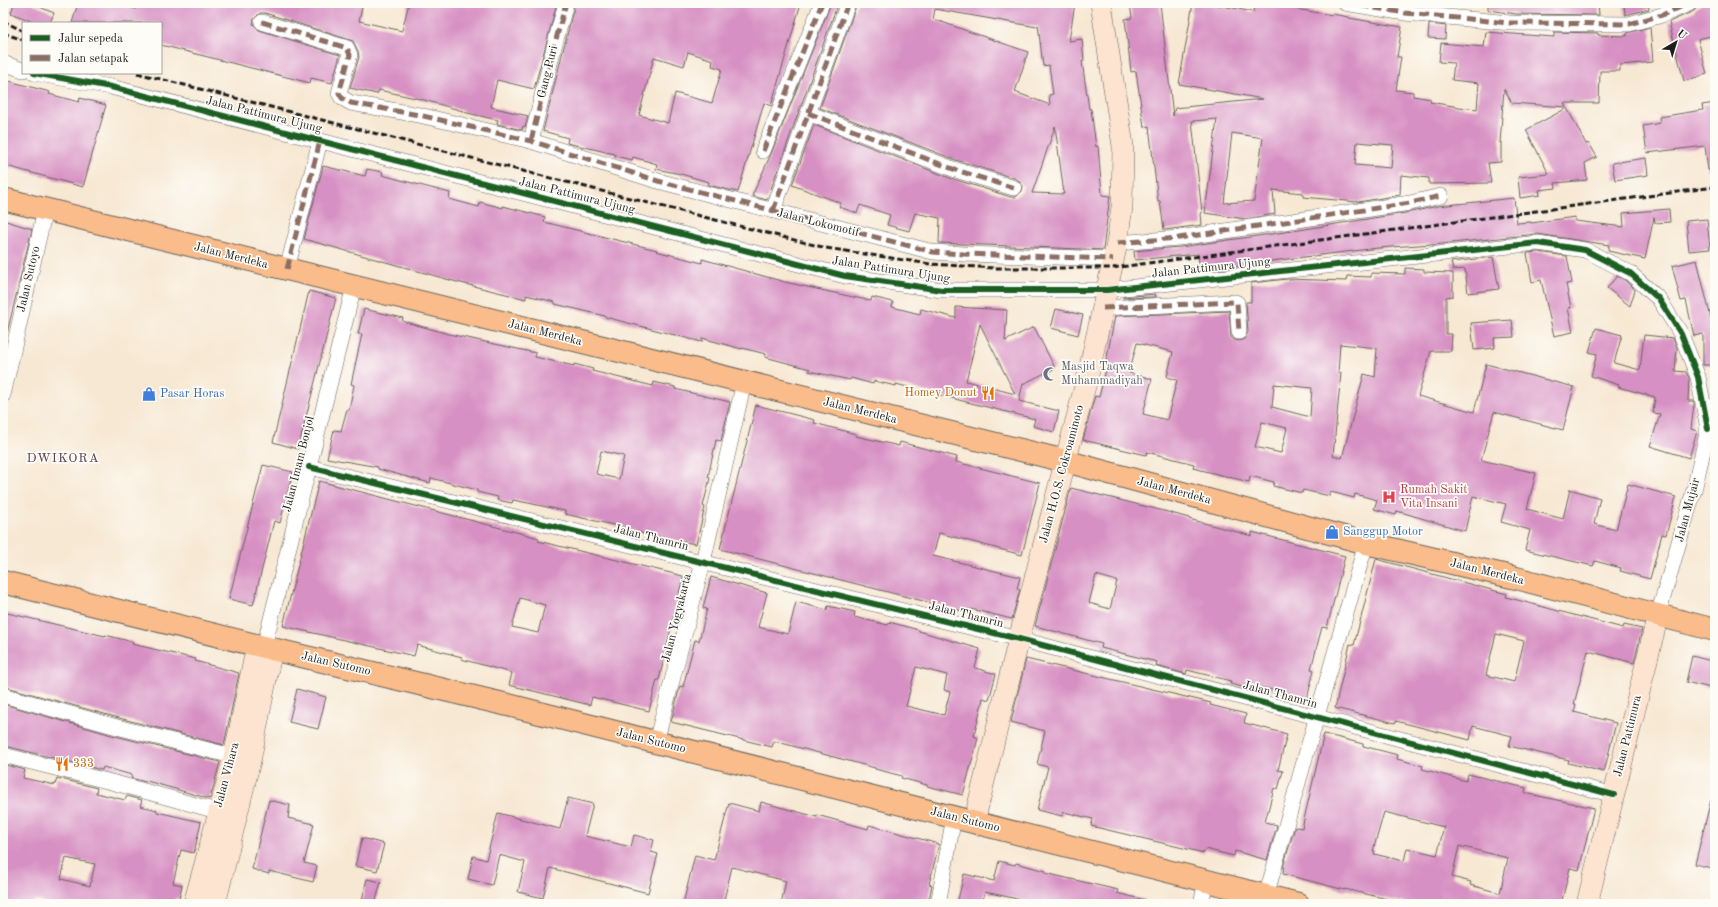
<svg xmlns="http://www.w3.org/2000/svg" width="1718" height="907" font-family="'Old Standard TT',serif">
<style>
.building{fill:#d790c3;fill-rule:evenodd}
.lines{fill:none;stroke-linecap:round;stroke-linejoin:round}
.street-casing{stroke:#69635c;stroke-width:16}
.secondary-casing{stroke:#69635c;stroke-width:22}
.primary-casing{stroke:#69635c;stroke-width:24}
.street{stroke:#fff;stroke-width:15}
.secondary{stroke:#fde4d0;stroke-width:21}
.primary{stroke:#f9bc8a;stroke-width:22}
.rail{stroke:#1c1c1c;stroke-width:3;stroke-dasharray:6 3;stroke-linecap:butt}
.quiet{stroke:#8d6e63;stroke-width:5;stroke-dasharray:10 5;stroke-linecap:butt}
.cycleway-casing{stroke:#fdfcf7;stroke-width:8}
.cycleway{stroke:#1b5e20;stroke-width:6}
.labels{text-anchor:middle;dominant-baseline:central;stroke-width:3.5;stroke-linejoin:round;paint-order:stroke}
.street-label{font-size:12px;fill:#1c1c1c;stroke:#fdfcf7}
.worship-label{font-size:12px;fill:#5b616d;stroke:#fdfcf7;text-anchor:start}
.food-label{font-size:12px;fill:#c56008;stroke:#fdfcf7;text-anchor:end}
.shop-label{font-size:12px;fill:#366cbe;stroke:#fdfcf7;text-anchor:start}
.health-label{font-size:12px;fill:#be3a42;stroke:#fdfcf7;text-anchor:start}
.neighbourhood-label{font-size:13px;letter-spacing:1px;fill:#5d4556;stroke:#fdfcf7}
</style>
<rect width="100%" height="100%" fill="#fdfcf7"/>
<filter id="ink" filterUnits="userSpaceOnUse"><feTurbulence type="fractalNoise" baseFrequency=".025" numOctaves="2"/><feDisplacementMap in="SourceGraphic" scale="8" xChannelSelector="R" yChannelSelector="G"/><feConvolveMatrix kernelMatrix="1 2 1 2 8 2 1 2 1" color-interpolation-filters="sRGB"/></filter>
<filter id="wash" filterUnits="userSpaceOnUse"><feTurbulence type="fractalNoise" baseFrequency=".012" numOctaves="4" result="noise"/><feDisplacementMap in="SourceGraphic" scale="16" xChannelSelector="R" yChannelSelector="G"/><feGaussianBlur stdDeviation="0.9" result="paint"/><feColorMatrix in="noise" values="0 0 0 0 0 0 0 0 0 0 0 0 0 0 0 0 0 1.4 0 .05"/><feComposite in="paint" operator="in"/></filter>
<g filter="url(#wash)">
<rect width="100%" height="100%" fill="#f7e8d3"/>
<g id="blocks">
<g class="building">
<path d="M14,3h16l24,10 -4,10h-14l-25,-10z"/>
<path d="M78,3h33l25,6 1,-6h226l-4,18 43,10 7,-28h98l19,4 1,-4h30l-23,86 -37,-9 -6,27 37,9 -3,11 -2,-1 -1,4 -25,-6 1,-4 -35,-8v-1l-39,-11 -45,-10 -2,4 -27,-6 9,-31 -1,-6 -5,-10 -88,-28h-5l-6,6 -1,5 6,6 81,25 -8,28 -21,-5 -1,5 -149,-38v-22h-89z"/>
<path d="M575,3h226l-30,103 -7,-3 -26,89 -30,-7 1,-3 -28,-8 -25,-5 1,-5 -24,-7 -1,3 -17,-4v-2l-48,-11 1,-5 -25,-7zM688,52l25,8 -1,6 10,3 -10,34 -37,-10 -7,30 -29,-8 15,-58 30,9z"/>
<path d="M831,3h7l-71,197 -15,-4 19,-42z"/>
<path d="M857,3h218l-6,38 13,-2 2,22h-2l7,48h2l5,38 2,-1 4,49 8,1 -7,54 -164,-7 1,-25 -25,-5 -6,18 -22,-6 3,-10 -30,-10 -3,8 -18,-6 2,-4 -49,-18 22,-60 136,53 61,19h5l6,-6 1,-5 -6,-7 -61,-19 -136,-52zM935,9l102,18 1,-2 5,41 6,-1 4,29 -4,1 1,10 -35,-13 13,-40 -95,-33zM1055,126l9,68 -32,-1 22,-63z"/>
<path d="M1130,3h30l13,113 2,-8 88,-9 -84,-15 14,-81h15l45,9 2,-9h15l26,4 -1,2 37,6v-1l17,3v1l53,9 -5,30h4l-5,33 17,2v4l18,3 -1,3 29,5 18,2 2,-26 -27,-3 2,-17 -15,-1 2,-19 43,4 2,-15 68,5v-5l44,1v2l29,1v-3l23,-6 3,35 -33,3v6h-20l-1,32h-35l2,4 -54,-4 -8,-14 -4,54 1,-1v20l-13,1 3,20 -62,1v-6l-28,-3 -1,20 -42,7 -55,-5v-4l-30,-3 2,24 -30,5 -40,-6 12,-94 -25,2 10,92h-1l1,12 -38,5 -4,-29h-2l-9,-75 -5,1 -8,-56 -5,1 -6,-53 7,-1zM1232,133l31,5 -9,63 -30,2zM1357,142l36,3 -2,23 -36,-3z"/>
<path d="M1488,3h110l1,12 -83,-1 -28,-4z"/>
<path d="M1624,3h24l1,6 -24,6z"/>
<path d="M1709,3l6,22v10l-17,4 9,35 -23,7 -15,-59 25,-11 4,-5z"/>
<path d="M1429,24l17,2 -1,13 -17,-1z"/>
<path d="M5,80l45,12 -1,2 30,8 1,-4 26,7 -23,82 -80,-22v-75z"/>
<path d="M1715,103v67h-7l-3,-24 -58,7 -4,-27 17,-3 -1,-6 44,-7 -1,-5z"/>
<path d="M1567,108l19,36 3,-1 8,14 -12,6 2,17 -32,3 1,5 -17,2 1,5 -20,3 -2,-21 31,-3 -23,-44z"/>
<path d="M1646,158l2,17 -33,5 -3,-17z"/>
<path d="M323,166l42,10 2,-7 16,3 -1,3 68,18 -1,6 30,8 1,-5 23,6v-2l42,11 -1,5 113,28 -1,1 46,12v-4l83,23 86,19 1,-4 21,5 -1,5 28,7 1,-5 35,9v-11l51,3 -2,31 29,-14 21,41 -32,16 -4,17 40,10 -5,21 -21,-6 2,-7 -100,-25 -39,-10v2l-22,-5 -1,3 -22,-6 -1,2 -23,-5 -18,-4 1,-2 -45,-12 1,-3 -24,-6v1l-40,-11v4l-97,-25v-1l-50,-12v-2l-29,-7v4l-69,-17 -153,-43zM980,324l35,70 -49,-13z"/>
<path d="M1514,198l3,25 14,-1v1l44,-6v4l49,6 -1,-14 46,-4 1,13 -15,1 -1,-6 -9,42 -37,-8 1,-6 -72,-11 -105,11v-1l-54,4 -115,14v2l-63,7 -2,-17 -63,6 -1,-9 46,-4 119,-17 112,-18 27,-6z"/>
<path d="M1707,219l3,30 -21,2 -3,-30z"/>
<path d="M3,220l29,9 -25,104 -4,-1z"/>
<path d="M1538,252l29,4 5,27 -6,1 5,24h-3l5,24 -19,4 -13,-56 -9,2 -5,-29z"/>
<path d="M1493,257l6,32 -31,4 -3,-24 -12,1 -2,-8z"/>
<path d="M1697,260l18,75v30h-12v-31l-9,2 -8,-36 -5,1 -9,-35z"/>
<path d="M1405,268l19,1v3l29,1v23l-7,1v37h6l-1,17h-20l-13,45 56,16 12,-48 88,23 -11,43 -69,-18 -13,48 55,13 -9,36 36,10 7,-30 30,9 -6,26 22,6 12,-46 48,13 -10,38 -4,-1 -12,45 -30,-8 1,-3 -26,-7 -2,5 -68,-16 5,-20 -29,-8 5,-18 -33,-8 -8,35 -68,-20 -1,4 -22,-6 3,-9 -22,-6 -1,4 -23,-6 -1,4 -27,-6 -1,3 -29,-7 1,-4 -24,-6 -1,6 -56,-14 1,-4 -47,-12 -1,3 -63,-15 12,-44 4,1 9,-35h-2l9,-46 114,-5 2,26 4,3 5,1 4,-2 4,-7 -2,-30h5v-19l36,-4 59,2 1,-5 24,1v-4l34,1zM1137,343l36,9 -6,25 10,3 -10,40 -24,-6 9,-35 -23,-6zM1340,344l37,4 -2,29 -11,-3 -22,84 -9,-2 8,-83h-3zM1274,384l38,4 -2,29 -38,-10zM1262,422l25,6 -6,25 -26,-6z"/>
<path d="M1617,276l8,4 10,10 -5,16 -23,-18z"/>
<path d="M309,291l27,7 -38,151 -25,-7z"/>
<path d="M1155,294l1,3 -33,1v-1z"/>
<path d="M364,309l39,9 -1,3 47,13 87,19 -1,4 39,9v-2l19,5 -1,2 61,15 1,-4 21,5v2l55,13 -9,39 -5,-1 -8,37 2,1 -7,28 2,1 -9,37 -49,-9 -25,-8 -57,-13v-3l-32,-7 -20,-4 -1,3 -15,-3 1,-3 -21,-5v-2l-46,-12 -1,5 -52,-14v-2l-51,-9 7,-28 7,1 6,-22 2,1 5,-25 -3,-1 11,-50h-4zM601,451l23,5 -5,23 -23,-5z"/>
<path d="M1056,309l27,6 -5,20 -27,-7z"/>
<path d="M1512,320l2,17 -20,1 1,10 -21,2 -3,-27z"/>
<path d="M1596,328l26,7 -8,28 26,7 4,-35 29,3 4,10 -2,23 11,1 3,6 -1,23h6v3l-3,25 6,2 -8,27 -39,-12 10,-32 -7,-1 2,-16 -37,-10 1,-2 -28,-9 6,-22 -8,-2z"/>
<path d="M756,405l59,15 -1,3 42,11v2l43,10 1,-4 57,15 -1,5 84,21 -18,72 -83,-22 -6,23 87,21 -3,12h3l-8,30 -41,-10 -1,4 -250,-64z"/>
<path d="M263,465l30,7 -13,51 -6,-2 -21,84 -24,-6z"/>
<path d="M319,481l220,57 -1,3 145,35 -24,104h-2l-8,31 -57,-14 -2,8 -81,-20 3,-12 -51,-14 1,-2 -45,-12 -3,11 -131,-30zM520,598l25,7 -7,28 -26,-6z"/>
<path d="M1071,488l93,23 25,7v1l63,17v-4l93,24 -18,72 -5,-1 -11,42 3,1 -7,29 -47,-12 -1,4 -29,-7 1,-3 -44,-11 -1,4 -30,-8 1,-4 -56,-14 1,-4 -67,-18zM1096,575l21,6 -7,28 -21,-6z"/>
<path d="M1376,559l131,35 -1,3 75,20 42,11 1,-3 18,4 -8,34 -46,-12 -14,53h2l-2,8 42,11 -12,49 -36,-9 1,-3 -60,-14 3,-10 -39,-10 -3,14 -74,-19 -1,2 -60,-15 15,-64 4,1zM1496,634l28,7 -10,41 -28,-7z"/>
<path d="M711,577l56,16 -9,34 30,7 8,-32 31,8 1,-4 27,6 -1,5 34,8 1,-3 30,8v1l61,18 -5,19 21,6 -7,26 -6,-2 -9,38 4,2 -15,57 -36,-9v-1l-26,-7 1,-2 -27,-7v-1l-101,-27 -2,6 -101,-25 9,-36 3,1 12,-47 4,1 8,-32 -4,-1zM916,667l31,8 -3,15 6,2 -6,23 -38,-9z"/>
<path d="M3,612l102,24v-1l28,7 -1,2 64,15 -1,2 44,12 -15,72 -105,-27 -116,-32z"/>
<path d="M1692,656l23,6v27l-29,-7z"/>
<path d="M1026,659l185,44 -1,2 36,9 -2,9 43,11 -9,36 5,1 -5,18 -4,-1 -9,34 12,3 -10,35 -32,-9 -1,5 -29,-7 -1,4 -113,-27 2,-7 -29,-7 -2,4 -25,-6 11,-43 -11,-3 8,-33 -34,-9z"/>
<path d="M297,689l29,8 -8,32 -29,-7z"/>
<path d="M3,704l112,32 105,26 -10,37 -63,-18 -1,1 -15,-4 1,-3 -29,-8 -1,3 -97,-24 1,-4 -3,-1z"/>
<path d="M1324,734l39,10v2l35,9 -1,4 26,7 -1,3 44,12 2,-7 58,14 -1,5 69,15 -15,62 -9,-2 -9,36h-153l-63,-15v1l-62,-16 1,-10 11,-37 7,1zM1384,812l60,15 -7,28 -30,-7 -3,13 -30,-7 1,-3h-2zM1459,846l49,12 -8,35 -30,-8 1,-3 -19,-5z"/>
<path d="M3,764l22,6 -2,8 32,7 2,-7 40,10 -1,5 29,7 2,-4 15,4 -2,6 17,4v2l44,10 -7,31 -13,-3 -8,33 9,2 -3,14 -4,-1 -1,6h-122l-18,-4 -1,4h-30zM66,858l29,6 -5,22 -29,-7z"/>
<path d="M568,798l25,6 -8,32 46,11 3,-12 20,5 -3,12 7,2 -10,39 -98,-25 -7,30 -25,-6 7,-30 -26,-7 -7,30 -24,-6 5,-23 13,4 12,-47 62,16z"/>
<path d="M269,800l21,5 -2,13 26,6 -10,39 13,3 -4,16 -44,-11v3l-17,-5z"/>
<path d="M1711,800l4,1v68l-20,-5z"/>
<path d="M761,802l56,15v-2l51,14 1,-4 70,19 -10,40 3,1 -4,19h-63l-13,-3 -1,3h-70l5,-23 -54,-14 -9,37h-40l12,-49 19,5 15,-57 30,8z"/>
<path d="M362,838l22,6 -7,27 -22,-5z"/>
<path d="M999,861l16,4 1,-2 30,8 -1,2 73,17 -1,3 28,7v4h-104l-56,-12 -3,12h-25l7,-30 30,7z"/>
<path d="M367,879l14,3 -6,22h-14z"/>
</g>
</g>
</g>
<g filter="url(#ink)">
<use href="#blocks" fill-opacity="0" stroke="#69635c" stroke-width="1"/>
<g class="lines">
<defs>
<g id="street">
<path d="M1345,3l60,10 105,10 119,1 33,-9 28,-12"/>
<path d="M262,22l85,26 3,7 -11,38 3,5 9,5 68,12 112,26 127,40 275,71 31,2 149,5"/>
<path d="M3,63l20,7"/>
<path d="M34,73l77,14 734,189 97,14h165l431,-47 47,7 45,23 29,26 22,35 17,43 10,52"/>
<path d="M808,113l145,56 61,19"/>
<path d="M531,141l24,-98 11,-40"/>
<path d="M763,151l59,-148"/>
<path d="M773,211l75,-208"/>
<path d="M1117,243l62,-5 231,-35 31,-7"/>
<path d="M287,269l33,-128"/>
<path d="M1103,308l132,-6 2,1 2,29"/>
<path d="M3,395l42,-185"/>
<path d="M309,467l710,172 595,156"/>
<path d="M1658,615l36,-125 14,-61 7,-24"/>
<path d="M264,647l90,-361"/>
<path d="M3,695l114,32 127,32"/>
<path d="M656,742l47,-180 41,-180"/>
<path d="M3,755l112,28 113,31"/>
<path d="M1266,896l100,-353"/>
<path d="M938,904l16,-87"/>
<path d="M1201,904l5,-23"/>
</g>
<g id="secondary">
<path d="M974,822l45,-183 70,-268 28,-128 5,-36 1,-61 -22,-143"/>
<path d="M194,904l40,-147 23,-112"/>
<path d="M215,904l35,-143 22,-112"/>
<path d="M1587,904l71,-289"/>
</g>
<g id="primary">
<path d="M3,199l1062,262 301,82 150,35 199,52"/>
<path d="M3,582l269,67 236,56 790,199"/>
</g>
</defs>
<use href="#street" class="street-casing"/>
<use href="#secondary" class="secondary-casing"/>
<use href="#primary" class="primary-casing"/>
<use href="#street" class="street"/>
<use href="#secondary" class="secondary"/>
<use href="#primary" class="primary"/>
<g class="rail">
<path d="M3,21l20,10"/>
<path d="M3,33l20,7"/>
<path d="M137,73l689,175 104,16 64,4h118l603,-81"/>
</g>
<g class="quiet">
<path d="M1345,3l60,10 105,10 119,1 33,-9 28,-12"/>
<path d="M262,22l85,26 3,7 -11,38 3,5 9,5 68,12 112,26 127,40 275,71 31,2 149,5"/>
<path d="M808,113l145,56 61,19"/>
<path d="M531,141l24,-98 11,-40"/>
<path d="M763,151l59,-148"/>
<path d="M773,211l75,-208"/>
<path d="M1117,243l62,-5 231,-35 31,-7"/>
<path d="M287,269l33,-128"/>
<path d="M1103,308l132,-6 2,1 2,29"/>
</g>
<defs>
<g id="cycleway">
<path d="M34,73l77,14 734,189 97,14h165l431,-47 47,7 45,23 29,26 22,35 17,43 10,52"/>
<path d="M309,467l710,172 595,156"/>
</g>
</defs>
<use href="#cycleway" class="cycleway-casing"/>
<use href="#cycleway" class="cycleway"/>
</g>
</g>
<defs>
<symbol id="mosque-bare" viewBox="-9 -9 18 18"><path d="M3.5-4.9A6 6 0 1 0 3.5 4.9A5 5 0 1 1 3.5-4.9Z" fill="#6b7280" stroke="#fdfcf7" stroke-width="2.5" paint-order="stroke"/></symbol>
<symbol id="restaurant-bare" viewBox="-9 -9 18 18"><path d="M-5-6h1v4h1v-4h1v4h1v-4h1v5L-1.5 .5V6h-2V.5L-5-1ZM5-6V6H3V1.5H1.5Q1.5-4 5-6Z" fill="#e8710a" stroke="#fdfcf7" stroke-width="2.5" paint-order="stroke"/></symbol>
<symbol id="shop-bare" viewBox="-9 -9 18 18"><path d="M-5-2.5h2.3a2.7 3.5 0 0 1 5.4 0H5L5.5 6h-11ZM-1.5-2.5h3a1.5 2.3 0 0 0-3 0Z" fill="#3f7fe0" stroke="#fdfcf7" stroke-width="2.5" paint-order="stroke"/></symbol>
<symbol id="hospital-bare" viewBox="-9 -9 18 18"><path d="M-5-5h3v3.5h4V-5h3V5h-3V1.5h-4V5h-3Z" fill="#e0444e" stroke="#fdfcf7" stroke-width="2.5" paint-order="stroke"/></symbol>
</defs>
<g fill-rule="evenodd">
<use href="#mosque-bare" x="1040" y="364" width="20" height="20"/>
<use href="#restaurant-bare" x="978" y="383" width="20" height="20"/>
<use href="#shop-bare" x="139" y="384" width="20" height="20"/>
<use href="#hospital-bare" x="1379" y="487" width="20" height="20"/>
<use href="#shop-bare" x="1322" y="522" width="20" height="20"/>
<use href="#restaurant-bare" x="52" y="754" width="20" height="20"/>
</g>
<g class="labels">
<g class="street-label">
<text transform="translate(548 72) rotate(-76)">Gang Puri</text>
<text transform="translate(264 115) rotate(14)">Jalan Pattimura Ujung</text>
<text transform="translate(577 196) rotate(14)">Jalan Pattimura Ujung</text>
<text transform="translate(818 223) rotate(14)">Jalan Lokomotif</text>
<text transform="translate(231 256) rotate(14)">Jalan Merdeka</text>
<text transform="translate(1211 268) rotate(-6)">Jalan Pattimura Ujung</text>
<text transform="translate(891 270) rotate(9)">Jalan Pattimura Ujung</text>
<text transform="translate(29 279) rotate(-77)">Jalan Sutoyo</text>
<text transform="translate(545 333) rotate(14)">Jalan Merdeka</text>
<text transform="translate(860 411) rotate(14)">Jalan Merdeka</text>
<text transform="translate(299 464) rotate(-76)">Jalan Imam Bonjol</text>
<text transform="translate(1062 474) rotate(-75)">Jalan H.O.S. Cokroaminoto</text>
<text transform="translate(1174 491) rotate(15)">Jalan Merdeka</text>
<text transform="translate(1688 510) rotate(-75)">Jalan Mujair</text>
<text transform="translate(651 538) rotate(14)">Jalan Thamrin</text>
<text transform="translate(1487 572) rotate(14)">Jalan Merdeka</text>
<text transform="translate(966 615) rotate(14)">Jalan Thamrin</text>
<text transform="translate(677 618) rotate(-76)">Jalan Yogyakarta</text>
<text transform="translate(336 664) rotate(13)">Jalan Sutomo</text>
<text transform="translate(1280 695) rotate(15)">Jalan Thamrin</text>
<text transform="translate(1628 736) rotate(-76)">Jalan Pattimura</text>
<text transform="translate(651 741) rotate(14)">Jalan Sutomo</text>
<text transform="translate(227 775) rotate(-75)">Jalan Vihara</text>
<text transform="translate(965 820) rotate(14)">Jalan Sutomo</text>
</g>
<g class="worship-label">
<text x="1061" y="367">Masjid Taqwa<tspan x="1061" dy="14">Muhammadiyah</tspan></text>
</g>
<g class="food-label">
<text x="977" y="393">Homey Donut</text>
<text x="73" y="764" text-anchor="start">333</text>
</g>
<g class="shop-label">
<text x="160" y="394">Pasar Horas</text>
<text x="1343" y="532">Sanggup Motor</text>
</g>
<g class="health-label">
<text x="1400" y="490">Rumah Sakit<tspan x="1400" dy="14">Vita Insani</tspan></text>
</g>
<g class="neighbourhood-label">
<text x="63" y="458">DWIKORA</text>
</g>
</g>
<rect width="1718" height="907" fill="none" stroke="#fdfcf7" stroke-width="16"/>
<rect x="22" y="22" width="140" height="52" fill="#fdfcf7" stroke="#a3a29f"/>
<rect x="30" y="35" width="20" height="6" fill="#1b5e20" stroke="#a3a29f"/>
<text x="58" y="42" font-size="12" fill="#1c1c1c">Jalur sepeda</text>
<rect x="30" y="55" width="20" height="6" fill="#8d6e63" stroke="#a3a29f"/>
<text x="58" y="62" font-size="12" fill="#1c1c1c">Jalan setapak</text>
<g transform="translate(1676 42) rotate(38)" stroke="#fdfcf7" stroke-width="3" paint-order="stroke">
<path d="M0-3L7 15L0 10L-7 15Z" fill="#1c1c1c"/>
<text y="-6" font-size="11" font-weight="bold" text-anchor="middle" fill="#1c1c1c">U</text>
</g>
</svg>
